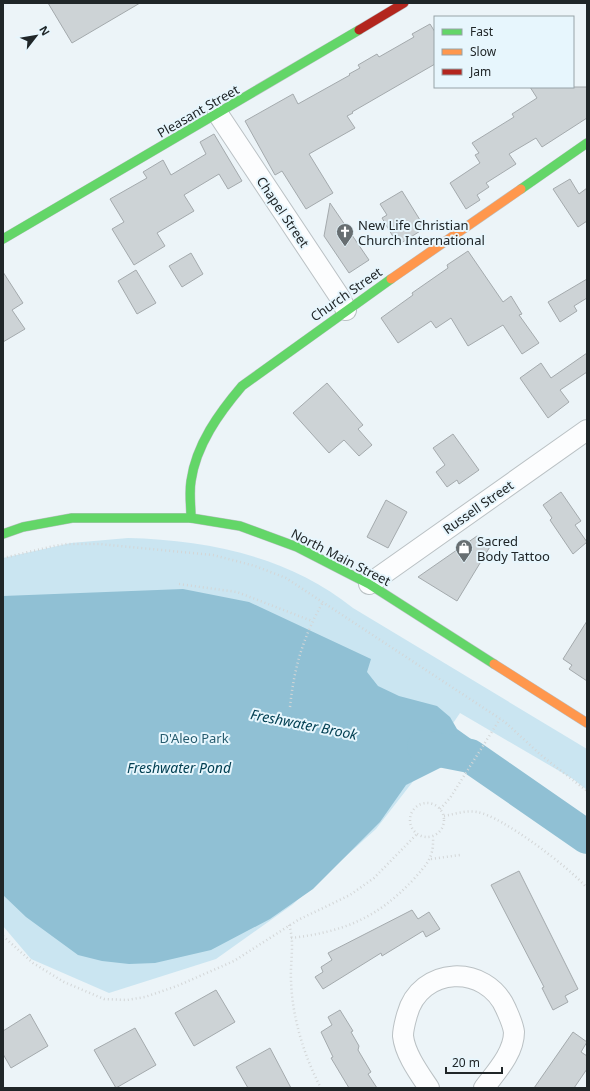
<svg xmlns="http://www.w3.org/2000/svg" width="590" height="1091" font-family="'Noto Sans',sans-serif">
<style>
.green{fill:#cae5f1}
.water{fill:#90c0d4}
.lines{fill:none;stroke-linecap:round;stroke-linejoin:round}
.river{stroke:#90c0d4;stroke-width:34}
.building{fill:#cdd3d6;stroke:#a4aaad}
.street-casing{stroke:#bac1c4;stroke-width:22}
.fast-casing{stroke:#bac1c4;stroke-width:10}
.slow-casing{stroke:#bac1c4;stroke-width:10}
.jam-casing{stroke:#bac1c4;stroke-width:10}
.path{stroke:#d3d6d7;stroke-width:2.5;stroke-dasharray:1 3;stroke-linecap:butt}
.street{stroke:#fcfdfe;stroke-width:20}
.fast{stroke:#63d668;stroke-width:9}
.slow{stroke:#ff974d;stroke-width:9}
.jam{stroke:#b3261e;stroke-width:9}
.labels{text-anchor:middle;dominant-baseline:central;stroke-width:4;stroke-linejoin:round;paint-order:stroke}
.street-label{font-size:13px;fill:#202628;stroke:#e7f6fd}
.poi-label{font-size:13px;fill:#202628;stroke:#e7f6fd;text-anchor:start}
.park-label{font-size:13px;fill:#275c6f;stroke:#e7f6fd}
.water-label{font-size:14px;font-style:italic;fill:#034053;stroke:#e7f6fd}
</style>
<rect width="100%" height="100%" fill="#ecf4f8"/>
<path class="green" d="M128,538c80,2 162,19 225,70l234,141v41l-14,-11 -113,-66 -42,62 -42,54 -84,76 -76,54 -107,34 -78,-34 -28,-33v-368l68,-15z"/>
<path class="water" d="M183,589l66,13 122,57 -4,13 11,14 21,10 38,10 13,11 7,12 21,15 -16,26 -16,-5 -40,20 -26,37 -67,67 -43,30 -59,31 -56,13 -26,1 -27,-3 -24,-6 -52,-38 -23,-22v-299z"/>
<g class="lines">
<path class="river" d="M424,747l46,9 117,81"/>
</g>
<g class="building">
<path d="M48,3h92l-68,40z"/>
<path d="M430,24l5,8v32l-83,48 1,1 -6,3 8,12 -46,26 24,39 -27,16 -24,-38 -7,4 -30,-54 48,-27 5,10 52,-29 -1,-1 11,-6 -2,-3 19,-11 2,3 35,-20 -2,-3z"/>
<path d="M530,87h57v31l-45,29 -6,-9 -27,16 7,10 -30,19 3,4 -12,8 3,5 -14,9 -16,-26 30,-20 -5,-8 4,-2 -7,-10 42,-26 -2,-3 25,-16z"/>
<path d="M214,134l28,47 -14,8 -9,-15 -35,21 10,16 -37,22 8,13 -31,19 -22,-36 12,-7 -14,-23 37,-21 -4,-6 20,-12 8,15 35,-21 -6,-12z"/>
<path d="M570,179l9,15 8,-6v33l-9,6 -25,-38z"/>
<path d="M402,191l23,37 -27,17 -16,-27 5,-3 -7,-11z"/>
<path d="M330,203l39,57 -20,13 -25,-37z"/>
<path d="M468,251l35,51 8,-6 11,18 -3,1 20,28 -17,11 -19,-29 -35,21 -17,-28 -15,10 -5,-7 -33,22 -17,-25 32,-23 -1,-2 36,-25 -1,-3z"/>
<path d="M191,253l12,21 -21,13 -13,-21z"/>
<path d="M136,270l20,33 -19,11 -19,-33z"/>
<path d="M3,272l20,31 -11,7 13,19 -22,13z"/>
<path d="M587,279v19l-13,8 3,5 -17,11 -12,-20z"/>
<path d="M587,353v19l-27,18 9,12 -21,16 -28,-40 21,-15 10,15z"/>
<path d="M327,383l36,42 -5,4 14,16 -13,11 -15,-16 -15,13 -36,-40z"/>
<path d="M453,434l26,36 -20,14 -2,-4 -10,7 -11,-15 9,-7 -12,-17z"/>
<path d="M561,492l20,29 -6,4 12,17 -14,12 -23,-34 2,-2 -9,-13z"/>
<path d="M386,500l21,12 -19,36 -21,-11z"/>
<path d="M477,536l14,9 -34,56 -39,-24z"/>
<path d="M587,621v60l-18,-12 3,-4 -9,-6z"/>
<path d="M519,871l59,118 -13,7 3,6 -15,8 -11,-22 2,-1 -53,-102z"/>
<path d="M412,910l6,9 11,-7 11,17 -14,8 -3,-6 -41,25 -1,-3 -58,36 -8,-12 8,-5 -2,-5 11,-7 -4,-7z"/>
<path d="M216,990l19,32 -41,24 -19,-33z"/>
<path d="M340,1010l13,21 -2,1 8,14 -1,4 13,22 -3,2 9,14h-28l-18,-30 2,-1 -12,-25 11,-7 -4,-8z"/>
<path d="M30,1014l18,32 -37,22 -8,-14v-23z"/>
<path d="M135,1028l21,37 -40,23 -22,-38z"/>
<path d="M573,1032l14,10 -6,10 6,4v13l-13,19h-40z"/>
<path d="M270,1048l21,40h-43l-12,-21z"/>
</g>
<g class="lines">
<defs>
<g id="street">
<path d="M218,114l121,182 7,14"/>
<path d="M369,584l218,-154"/>
<path d="M429,1088c-10,-15 -24,-34 -26,-52 0,-7 2,-14 4,-21 13,-49 79,-52 99,-6 3,7 7,15 8,23 0,21 -18,40 -30,56"/>
</g>
<g id="fast">
<path d="M521,189l66,-46"/>
<path d="M3,239l356,-209"/>
<path d="M191,518c0,-12 -2,-25 0,-37 5,-36 28,-68 51,-95l149,-107"/>
<path d="M3,534l20,-7 49,-9h119l49,8 57,21 72,37 125,80"/>
</g>
<g id="slow">
<path d="M391,279l130,-90"/>
<path d="M494,664l93,59"/>
</g>
<path id="jam" d="M359,30l45,-27"/>
</defs>
<use href="#street" class="street-casing"/>
<use href="#fast" class="fast-casing"/>
<use href="#slow" class="slow-casing"/>
<use href="#jam" class="jam-casing"/>
<g class="path">
<path d="M3,558l51,-12 13,-2h32l114,11 42,11 31,12 219,144 37,34 45,35"/>
<path d="M179,584l58,8 75,29"/>
<path d="M290,707c4,-39 13,-70 33,-105"/>
<circle cx="427" cy="820" r="17"/>
<path d="M440,809l10,-11 50,-79"/>
<path d="M444,816c11,-2 22,-6 33,-4 25,4 93,56 110,76"/>
<path d="M431,859l29,-4"/>
<path d="M289,925c6,17 1,38 2,55 1,37 13,76 30,108"/>
<path d="M3,936l30,27 31,19 40,17 23,1 18,-3 32,-11 57,-25 64,-41 52,-25 24,-17 43,-44"/>
<path d="M291,938c51,-6 85,-19 121,-57 14,-16 22,-22 21,-44"/>
</g>
<use href="#street" class="street"/>
<use href="#fast" class="fast"/>
<use href="#slow" class="slow"/>
<use href="#jam" class="jam"/>
</g>
<defs>
<symbol id="church-pin" viewBox="-11 -11 22 30"><path d="M0 17L-7.5 6A9.5 9.5 0 1 1 7.5 6Z" fill="#676e71" stroke="#e7f6fd"/><path d="M-1.2-6h2.4v3.5h3.3v2.4h-3.3V6h-2.4V-.1h-3.3v-2.4h3.3Z" fill="#fff"/></symbol>
<symbol id="shop-pin" viewBox="-11 -11 22 30"><path d="M0 17L-7.5 6A9.5 9.5 0 1 1 7.5 6Z" fill="#676e71" stroke="#e7f6fd"/><path d="M-5-2.5h2.3a2.7 3.5 0 0 1 5.4 0H5L5.5 6h-11ZM-1.5-2.5h3a1.5 2.3 0 0 0-3 0Z" fill="#fff"/></symbol>
</defs>
<g fill-rule="evenodd">
<use href="#church-pin" x="335" y="222" width="20" height="27"/>
<use href="#shop-pin" x="454" y="538" width="20" height="27"/>
</g>
<g class="labels">
<g class="street-label">
<text transform="translate(198 111) rotate(-30)">Pleasant Street</text>
<text transform="translate(283 212) rotate(56)">Chapel Street</text>
<text transform="translate(346 294) rotate(-35)">Church Street</text>
<text transform="translate(478 507) rotate(-35)">Russell Street</text>
<text transform="translate(341 557) rotate(27)">North Main Street</text>
</g>
<g class="poi-label">
<text x="358" y="225">New Life Christian<tspan x="358" dy="15">Church International</tspan></text>
<text x="477" y="541">Sacred<tspan x="477" dy="15">Body Tattoo</tspan></text>
</g>
<g class="park-label">
<text x="194" y="738">D'Aleo Park</text>
</g>
<g class="water-label">
<text transform="translate(304 724) rotate(11)">Freshwater Brook</text>
<text x="179" y="767">Freshwater Pond</text>
</g>
</g>
<rect width="590" height="1091" fill="none" stroke="#202628" stroke-width="8"/>
<rect x="434" y="16" width="140" height="72" fill="#e7f6fd" stroke="#97a3a8"/>
<rect x="442" y="29" width="20" height="6" fill="#63d668" stroke="#97a3a8"/>
<text x="470" y="36" font-size="12" fill="#202628">Fast</text>
<rect x="442" y="49" width="20" height="6" fill="#ff974d" stroke="#97a3a8"/>
<text x="470" y="56" font-size="12" fill="#202628">Slow</text>
<rect x="442" y="69" width="20" height="6" fill="#b3261e" stroke="#97a3a8"/>
<text x="470" y="76" font-size="12" fill="#202628">Jam</text>
<g transform="translate(36 36) rotate(59)" stroke="#e7f6fd" stroke-width="3" paint-order="stroke">
<path d="M0-3L7 15L0 10L-7 15Z" fill="#202628"/>
<text y="-6" font-size="11" font-weight="bold" text-anchor="middle" fill="#202628">N</text>
</g>
<path d="M446 1067v6h56v-6" fill="none" stroke="#202628" stroke-width="2"/>
<text x="452" y="1067" font-size="12" fill="#202628" stroke="#e7f6fd" stroke-width="3" paint-order="stroke">20 m</text>
</svg>
